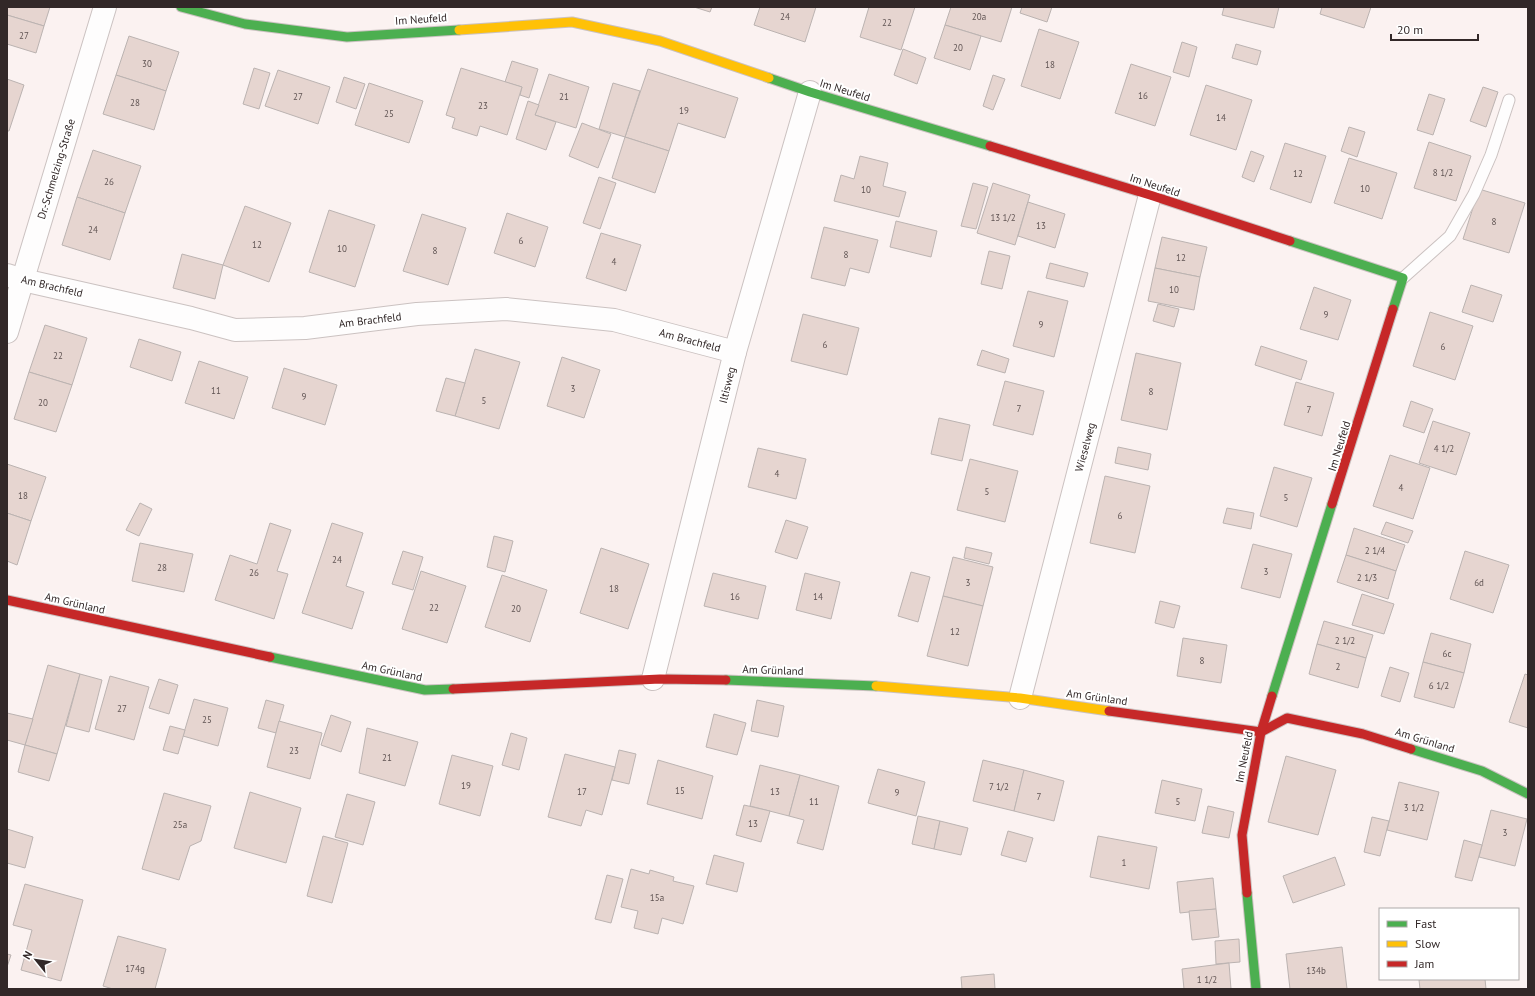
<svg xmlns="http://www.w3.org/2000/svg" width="1535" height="996" font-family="'PT Sans',sans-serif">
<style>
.building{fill:#e6d5d0;stroke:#bbb3b1}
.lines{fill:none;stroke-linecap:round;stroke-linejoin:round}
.lane-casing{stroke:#cbc2c1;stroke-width:13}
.street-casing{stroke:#cbc2c1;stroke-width:24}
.fast-casing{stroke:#cbc2c1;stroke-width:11}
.slow-casing{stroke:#cbc2c1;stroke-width:11}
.jam-casing{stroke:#cbc2c1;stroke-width:11}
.lane{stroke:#fefdfd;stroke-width:11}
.street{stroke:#fefdfd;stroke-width:22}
.fast{stroke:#4caf50;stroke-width:9}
.slow{stroke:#ffc107;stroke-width:9}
.jam{stroke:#c62828;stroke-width:9}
.labels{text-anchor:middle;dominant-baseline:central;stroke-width:4;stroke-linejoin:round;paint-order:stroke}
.number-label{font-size:9px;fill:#5f5352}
.street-label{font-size:11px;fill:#322828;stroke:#fff}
</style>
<rect width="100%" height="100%" fill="#fbf2f1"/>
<g class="building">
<path d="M7,7h43l-6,19 -37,-11z"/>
<path d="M694,7h18l-2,5z"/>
<path d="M760,7h56l-11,35 -51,-17z"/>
<path d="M869,7h46l-14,43 -41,-13z"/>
<path d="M951,7h61l-11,35 -56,-17z"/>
<path d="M1022,7h30l-5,15 -27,-9z"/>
<path d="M1224,7h55l-5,21 -52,-13z"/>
<path d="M1322,7h49l-7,21 -44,-14z"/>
<path d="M7,15l37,11 -8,27 -29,-9z"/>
<path d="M945,25l36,11 -11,34 -36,-12z"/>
<path d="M1039,29l40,13 -19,57 -39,-13z"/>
<path d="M129,36l50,16 -13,39 -50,-16z"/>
<path d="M1182,42l15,5 -8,30 -16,-5z"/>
<path d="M1236,44l25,7 -4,14 -25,-7z"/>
<path d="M903,49l23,9 -9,26 -23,-9z"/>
<path d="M512,61l26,8 -9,29 -9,-3 2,-8 -17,-5z"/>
<path d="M1131,64l40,13 -16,49 -40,-13z"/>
<path d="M254,68l16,5 -11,36 -16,-5z"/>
<path d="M461,68l61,19 -15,48 -27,-9 -3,10 -25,-8 3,-10 -9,-3z"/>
<path d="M648,69l90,29 -13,40 -47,-15 -9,28 -44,-14z"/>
<path d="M278,70l52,17 -12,37 -53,-18z"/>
<path d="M549,74l40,13 -13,41 -41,-13z"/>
<path d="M116,75l50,16 -12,39 -51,-16z"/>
<path d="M993,75l12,4 -12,31 -10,-4z"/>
<path d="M344,77l21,7 -9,25 -20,-7z"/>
<path d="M7,79l17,6 -15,46h-2z"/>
<path d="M369,83l54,18 -14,42 -54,-18z"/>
<path d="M613,83l27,8 -15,46 -26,-8z"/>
<path d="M1206,85l46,15 -16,50 -46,-15z"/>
<path d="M1483,87l15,5 -12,35 -16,-6z"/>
<path d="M1429,94l16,5 -12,36 -16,-5z"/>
<path d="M528,101l11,4 -4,10 21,7 -10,28 -30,-11z"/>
<path d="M582,123l29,11 -13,34 -29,-12z"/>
<path d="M1349,127l16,5 -8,25 -16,-6z"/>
<path d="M625,137l44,14 -14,42 -43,-15z"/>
<path d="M1429,142l42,14 -15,45 -42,-13z"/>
<path d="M1285,143l41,13 -15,47 -41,-14z"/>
<path d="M93,150l48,16 -16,47 -48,-16z"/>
<path d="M1251,151l13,5 -10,26 -12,-5z"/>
<path d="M860,156l28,7 -5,23 23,6 -7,25 -65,-16 7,-26 13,4z"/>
<path d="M1349,158l48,15 -15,46 -48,-16z"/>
<path d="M599,177l17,6 -16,46 -17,-6z"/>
<path d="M973,183l15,4 -12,42 -15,-3z"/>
<path d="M993,183l37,12 -15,50 -38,-12z"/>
<path d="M1479,189l46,14 -16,50 -46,-14z"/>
<path d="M77,197l48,16 -15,47 -48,-15z"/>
<path d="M1028,202l37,12 -10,34 -37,-12z"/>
<path d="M245,206l46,17 -22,59 -46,-17z"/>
<path d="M329,210l46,15 -20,62 -46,-15z"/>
<path d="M507,213l41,14 -13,40 -41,-14z"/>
<path d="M422,214l44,14 -18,57 -45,-14z"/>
<path d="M896,221l41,10 -6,26 -41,-10z"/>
<path d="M824,227l54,13 -9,33 -19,-5 -5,18 -34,-8z"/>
<path d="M601,233l40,12 -15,46 -40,-13z"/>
<path d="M1162,237l45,10 -7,30 -45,-9z"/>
<path d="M989,251l21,5 -8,33 -21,-5z"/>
<path d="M182,254l41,11 -8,34 -42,-11z"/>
<path d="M1050,263l38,10 -4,14 -38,-9z"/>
<path d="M1155,268l45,9 -6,33 -46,-9z"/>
<path d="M1471,285l31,10 -9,27 -31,-10z"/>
<path d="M1314,287l37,13 -13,40 -38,-11z"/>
<path d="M1028,291l40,10 -14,56 -41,-11z"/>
<path d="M1158,304l21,5 -5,18 -21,-6z"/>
<path d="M1430,312l43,14 -18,54 -42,-14z"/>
<path d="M803,314l56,14 -12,47 -56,-14z"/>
<path d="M45,325l42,13 -15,47 -43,-13z"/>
<path d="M139,339l42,13 -9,29 -42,-14z"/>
<path d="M1261,346l46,15 -6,19 -46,-15z"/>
<path d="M475,349l45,13 -21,67 -44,-13z"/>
<path d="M982,350l27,9 -4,14 -28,-8z"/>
<path d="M1136,353l45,10 -14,67 -46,-10z"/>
<path d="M562,357l38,13 -16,48 -37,-12z"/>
<path d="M199,361l49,16 -14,42 -49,-16z"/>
<path d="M284,368l53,17 -12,40 -53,-17z"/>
<path d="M29,372l43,13 -16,47 -42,-13z"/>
<path d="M446,378l19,5 -10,33 -19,-5z"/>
<path d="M1005,381l39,10 -11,44 -40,-10z"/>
<path d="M1296,382l38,11 -12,43 -38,-11z"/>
<path d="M1411,401l22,8 -9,24 -21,-7z"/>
<path d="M939,418l31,7 -8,36 -31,-7z"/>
<path d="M1433,421l37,12 -14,42 -37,-12z"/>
<path d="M1118,447l33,7 -3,16 -33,-7z"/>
<path d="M758,448l48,11 -10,40 -48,-12z"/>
<path d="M1390,455l40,13 -17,51 -40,-13z"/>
<path d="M970,459l48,12 -13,51 -48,-12z"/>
<path d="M7,464l39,13 -15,44 -24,-8z"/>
<path d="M1274,467l38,11 -15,49 -37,-11z"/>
<path d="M1105,476l45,10 -15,67 -45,-10z"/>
<path d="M140,503l12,6 -13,27 -13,-6z"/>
<path d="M1227,508l27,5 -3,16 -28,-6z"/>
<path d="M7,513l24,8 -14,44 -10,-4z"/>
<path d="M786,520l22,7 -11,32 -22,-7z"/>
<path d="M1386,522l27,9 -5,12 -27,-9z"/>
<path d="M270,523l21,7 -14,41 11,3 -14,45 -59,-19 15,-45 27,9z"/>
<path d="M332,523l31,10 -17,53 18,6 -12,37 -50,-16z"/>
<path d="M1354,528l51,17 -9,26 -50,-16z"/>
<path d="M494,536l19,5 -8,31 -18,-5z"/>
<path d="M140,543l53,11 -9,38 -52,-11z"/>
<path d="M1253,544l39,10 -12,44 -39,-10z"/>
<path d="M966,547l26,6 -3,11 -25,-6z"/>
<path d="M601,548l48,16 -21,65 -48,-16z"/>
<path d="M403,551l20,6 -10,33 -21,-6z"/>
<path d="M1465,551l44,14 -16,48 -43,-14z"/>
<path d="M1346,555l50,16 -8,28 -51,-17z"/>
<path d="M953,557l40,10 -10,39 -40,-10z"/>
<path d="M421,571l45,15 -19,57 -45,-14z"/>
<path d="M911,572l19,5 -12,45 -20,-6z"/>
<path d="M713,573l53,13 -8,33 -54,-13z"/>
<path d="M805,573l35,9 -9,37 -35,-9z"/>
<path d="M502,575l45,15 -17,52 -45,-15z"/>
<path d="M1362,594l32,10 -10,30 -32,-9z"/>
<path d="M943,596l40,10 -15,60 -41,-10z"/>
<path d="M1160,601l20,5 -6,22 -19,-5z"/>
<path d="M1324,621l49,14 -7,23 -49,-14z"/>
<path d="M1431,633l40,11 -7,29 -41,-11z"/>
<path d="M1183,638l44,7 -6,38 -44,-7z"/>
<path d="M1317,644l49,14 -8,30 -49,-14z"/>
<path d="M1423,662l41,11 -10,35 -40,-11z"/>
<path d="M48,665l32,9 -23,80 -32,-9z"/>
<path d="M1390,667l19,6 -9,29 -19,-6z"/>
<path d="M80,674l22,6 -13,52 -23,-6z"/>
<path d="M1525,674l3,1v53l-19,-6z"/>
<path d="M110,676l39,11 -15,53 -39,-11z"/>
<path d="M159,679l19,6 -9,29 -20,-6z"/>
<path d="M194,699l34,9 -10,38 -35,-10z"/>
<path d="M266,700l18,5 -8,28 -18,-5z"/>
<path d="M757,700l27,6 -6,31 -27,-6z"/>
<path d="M7,713l26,6 -8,26 -18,-5z"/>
<path d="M714,714l32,9 -9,32 -31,-8z"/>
<path d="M331,715l20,7 -10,30 -20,-7z"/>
<path d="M279,721l43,12 -12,46 -43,-12z"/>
<path d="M170,726l15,4 -7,24 -15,-4z"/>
<path d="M367,728l51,14 -13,44 -46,-13z"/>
<path d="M511,733l16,5 -8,32 -17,-5z"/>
<path d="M25,745l32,9 -8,27 -31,-9z"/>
<path d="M619,750l17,4 -7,30 -17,-4z"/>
<path d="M565,754l50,13 -13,48 -16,-5 -5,16 -33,-9z"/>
<path d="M452,755l41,11 -13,50 -41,-12z"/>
<path d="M1286,756l50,14 -18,65 -50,-13z"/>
<path d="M658,760l55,16 -11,43 -55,-15z"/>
<path d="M983,760l41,10 -10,41 -41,-10z"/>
<path d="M760,765l40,10 -11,41 -39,-10z"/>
<path d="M878,769l47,13 -9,34 -48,-13z"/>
<path d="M1024,770l40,11 -10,40 -40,-10z"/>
<path d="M800,775l39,11 -16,64 -26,-7 7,-23 -15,-4z"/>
<path d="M1162,780l40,9 -7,32 -40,-8z"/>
<path d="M1399,782l40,10 -12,48 -40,-10z"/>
<path d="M250,792l51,16 -15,55 -52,-15z"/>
<path d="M164,793l47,13 -10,35 -11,5 -11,34 -37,-11z"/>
<path d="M347,794l28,8 -12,43 -28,-8z"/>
<path d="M744,805l26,6 -9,31 -25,-7z"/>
<path d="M1208,806l26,6 -5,26 -27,-5z"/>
<path d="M1491,810l36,9 -12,47 -36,-9z"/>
<path d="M918,816l22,5 -6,28 -22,-5z"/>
<path d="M1372,817l17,4 -9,35 -16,-4z"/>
<path d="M940,821l28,7 -7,27 -27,-6z"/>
<path d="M7,829l26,8 -8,31 -18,-5z"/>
<path d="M1008,831l25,7 -7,24 -25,-7z"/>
<path d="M323,836l25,7 -16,60 -25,-7z"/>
<path d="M1098,836l59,11 -8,42 -59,-12z"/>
<path d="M1464,840l18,5 -10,36 -17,-4z"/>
<path d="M714,855l30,8 -7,29 -31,-8z"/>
<path d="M1335,857l10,28 -52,18 -10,-27z"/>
<path d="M631,869l18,5 1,-4 24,7 -1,4 21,5 -11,38 -21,-6 -4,16 -24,-6 4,-17 -17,-4z"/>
<path d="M607,875l16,4 -12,44 -16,-4z"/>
<path d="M1213,878l3,31 -36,4 -3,-31z"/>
<path d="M25,884l58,16 -22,81 -40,-11 11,-40 -19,-5z"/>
<path d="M1216,909l3,28 -27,3 -3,-29z"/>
<path d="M118,936l48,13 -11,40h-42l-10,-3z"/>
<path d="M1239,939l1,23 -24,2 -1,-23z"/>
<path d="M1342,947l5,42h-57l-4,-35z"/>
<path d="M7,954l4,1 -4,12z"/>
<path d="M1229,963l2,26h-47l-2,-20z"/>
<path d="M994,974l1,15h-33l-1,-12z"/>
<path d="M1425,979h60l1,10h-66l-1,-9z"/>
</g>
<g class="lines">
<defs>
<path id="lane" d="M1403,278l47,-42 24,-42 17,-39 18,-55"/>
<g id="street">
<path d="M7,275l16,5 168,38 44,12 70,-2 112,-14 89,-5 108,11 121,32"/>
<path d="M7,332l98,-325"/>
<path d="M653,679l82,-327 75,-260"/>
<path d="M1020,698l130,-503"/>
</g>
<g id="fast">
<path d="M181,7l64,17 102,13 112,-7"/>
<path d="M769,78l41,14 180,54"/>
<path d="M1290,241l113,37 -10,31"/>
<path d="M270,657l155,33 28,-1"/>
<path d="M726,680l150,6"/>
<path d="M1272,696l60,-192"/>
<path d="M1411,749l71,22 46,23"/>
<path d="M1247,893l9,96"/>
</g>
<g id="slow">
<path d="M459,30l113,-8 88,19 109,37"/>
<path d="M876,686l144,12 89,13"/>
</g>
<g id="jam">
<path d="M990,146l160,49 140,46"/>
<path d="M1332,504l61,-195"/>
<path d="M7,600l263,57"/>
<path d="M453,689l207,-10 66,1"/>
<path d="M1109,711l152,21 26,-14 76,16 48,15"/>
<path d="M1247,893l-5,-58 19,-103 11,-36"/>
</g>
</defs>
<use href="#lane" class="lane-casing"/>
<use href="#street" class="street-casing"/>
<use href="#fast" class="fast-casing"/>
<use href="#slow" class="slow-casing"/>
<use href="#jam" class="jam-casing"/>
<use href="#lane" class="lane"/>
<use href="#street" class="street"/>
<use href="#fast" class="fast"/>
<use href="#slow" class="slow"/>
<use href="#jam" class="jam"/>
</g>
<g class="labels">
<g class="number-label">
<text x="785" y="16">24</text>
<text x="979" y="16">20a</text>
<text x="887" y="22">22</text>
<text x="24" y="35">27</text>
<text x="958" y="47">20</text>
<text x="147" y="63">30</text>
<text x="1050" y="64">18</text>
<text x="1143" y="95">16</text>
<text x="298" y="96">27</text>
<text x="564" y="96">21</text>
<text x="135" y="102">28</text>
<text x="483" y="105">23</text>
<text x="684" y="110">19</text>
<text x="389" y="113">25</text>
<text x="1221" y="117">14</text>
<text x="1443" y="172">8 1/2</text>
<text x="1298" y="173">12</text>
<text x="109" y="181">26</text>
<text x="1365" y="188">10</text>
<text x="866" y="189">10</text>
<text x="1003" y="217">13 1/2</text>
<text x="1494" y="221">8</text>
<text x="1041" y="225">13</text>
<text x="93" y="229">24</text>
<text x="521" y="240">6</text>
<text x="257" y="244">12</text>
<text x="342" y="248">10</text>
<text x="435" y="250">8</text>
<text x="846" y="254">8</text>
<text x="1181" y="257">12</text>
<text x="614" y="261">4</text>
<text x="1174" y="289">10</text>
<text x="1326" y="314">9</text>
<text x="1041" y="324">9</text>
<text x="825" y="344">6</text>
<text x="1443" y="346">6</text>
<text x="58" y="355">22</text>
<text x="573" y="388">3</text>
<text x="216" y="390">11</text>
<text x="1151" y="391">8</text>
<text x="304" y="396">9</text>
<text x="484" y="400">5</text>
<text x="43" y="402">20</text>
<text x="1019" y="408">7</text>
<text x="1309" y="409">7</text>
<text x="1444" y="448">4 1/2</text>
<text x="777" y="473">4</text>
<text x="1401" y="487">4</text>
<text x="987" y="491">5</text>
<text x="23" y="495">18</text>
<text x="1286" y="497">5</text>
<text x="1120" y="515">6</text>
<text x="1375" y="550">2 1/4</text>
<text x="337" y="559">24</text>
<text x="162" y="567">28</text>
<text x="1266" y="571">3</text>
<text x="254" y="572">26</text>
<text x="1367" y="577">2 1/3</text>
<text x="968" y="582">3</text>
<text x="1479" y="582">6d</text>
<text x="614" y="588">18</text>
<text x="735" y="596">16</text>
<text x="818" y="596">14</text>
<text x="434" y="607">22</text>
<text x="516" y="608">20</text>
<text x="955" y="631">12</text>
<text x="1345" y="640">2 1/2</text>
<text x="1447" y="653">6c</text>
<text x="1202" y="660">8</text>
<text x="1338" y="666">2</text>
<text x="1439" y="685">6 1/2</text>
<text x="122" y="708">27</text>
<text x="207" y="719">25</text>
<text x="294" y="750">23</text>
<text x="387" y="757">21</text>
<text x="466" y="785">19</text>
<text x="999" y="786">7 1/2</text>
<text x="680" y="790">15</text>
<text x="582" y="791">17</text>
<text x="775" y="791">13</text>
<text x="897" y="792">9</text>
<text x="1039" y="796">7</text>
<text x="814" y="801">11</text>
<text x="1178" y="801">5</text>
<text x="1414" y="807">3 1/2</text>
<text x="753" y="823">13</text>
<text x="180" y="824">25a</text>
<text x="1505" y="832">3</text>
<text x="1124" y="862">1</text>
<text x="657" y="897">15a</text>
<text x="135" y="968">174g</text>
<text x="1316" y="970">134b</text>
<text x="1207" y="979">1 1/2</text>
</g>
<g class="street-label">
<text transform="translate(421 19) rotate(-4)">Im Neufeld</text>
<text transform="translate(845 90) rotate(17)">Im Neufeld</text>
<text transform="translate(56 169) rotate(-73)">Dr.-Schmelzing-Straße</text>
<text transform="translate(1155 185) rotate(18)">Im Neufeld</text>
<text transform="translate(52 286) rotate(13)">Am Brachfeld</text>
<text transform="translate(370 320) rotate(-7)">Am Brachfeld</text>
<text transform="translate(690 340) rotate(15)">Am Brachfeld</text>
<text transform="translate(727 385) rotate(-76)">Iltisweg</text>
<text transform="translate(1339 446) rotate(-73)">Im Neufeld</text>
<text transform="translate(1085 447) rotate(-75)">Wieselweg</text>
<text transform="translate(75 603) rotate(13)">Am Grünland</text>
<text transform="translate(773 670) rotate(2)">Am Grünland</text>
<text transform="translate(392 671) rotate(12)">Am Grünland</text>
<text transform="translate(1097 697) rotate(8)">Am Grünland</text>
<text transform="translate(1425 740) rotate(17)">Am Grünland</text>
<text transform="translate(1244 757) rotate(-79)">Im Neufeld</text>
</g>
</g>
<rect width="1535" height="996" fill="none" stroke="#322828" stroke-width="16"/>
<rect x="1379" y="908" width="140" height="72" fill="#ffffff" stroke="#ada9a9"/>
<rect x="1387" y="921" width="20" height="6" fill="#4caf50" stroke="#ada9a9"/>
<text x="1415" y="928" font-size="12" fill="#322828">Fast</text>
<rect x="1387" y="941" width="20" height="6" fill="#ffc107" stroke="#ada9a9"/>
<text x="1415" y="948" font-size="12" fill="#322828">Slow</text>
<rect x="1387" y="961" width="20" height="6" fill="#c62828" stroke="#ada9a9"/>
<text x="1415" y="968" font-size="12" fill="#322828">Jam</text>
<g transform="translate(36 960) rotate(300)" stroke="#ffffff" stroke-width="3" paint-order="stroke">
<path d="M0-3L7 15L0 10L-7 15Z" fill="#322828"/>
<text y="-6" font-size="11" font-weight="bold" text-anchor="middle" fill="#322828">N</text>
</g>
<path d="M1391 34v6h87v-6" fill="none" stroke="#322828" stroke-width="2"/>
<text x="1397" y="34" font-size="12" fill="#322828" stroke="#ffffff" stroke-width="3" paint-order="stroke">20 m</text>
</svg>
